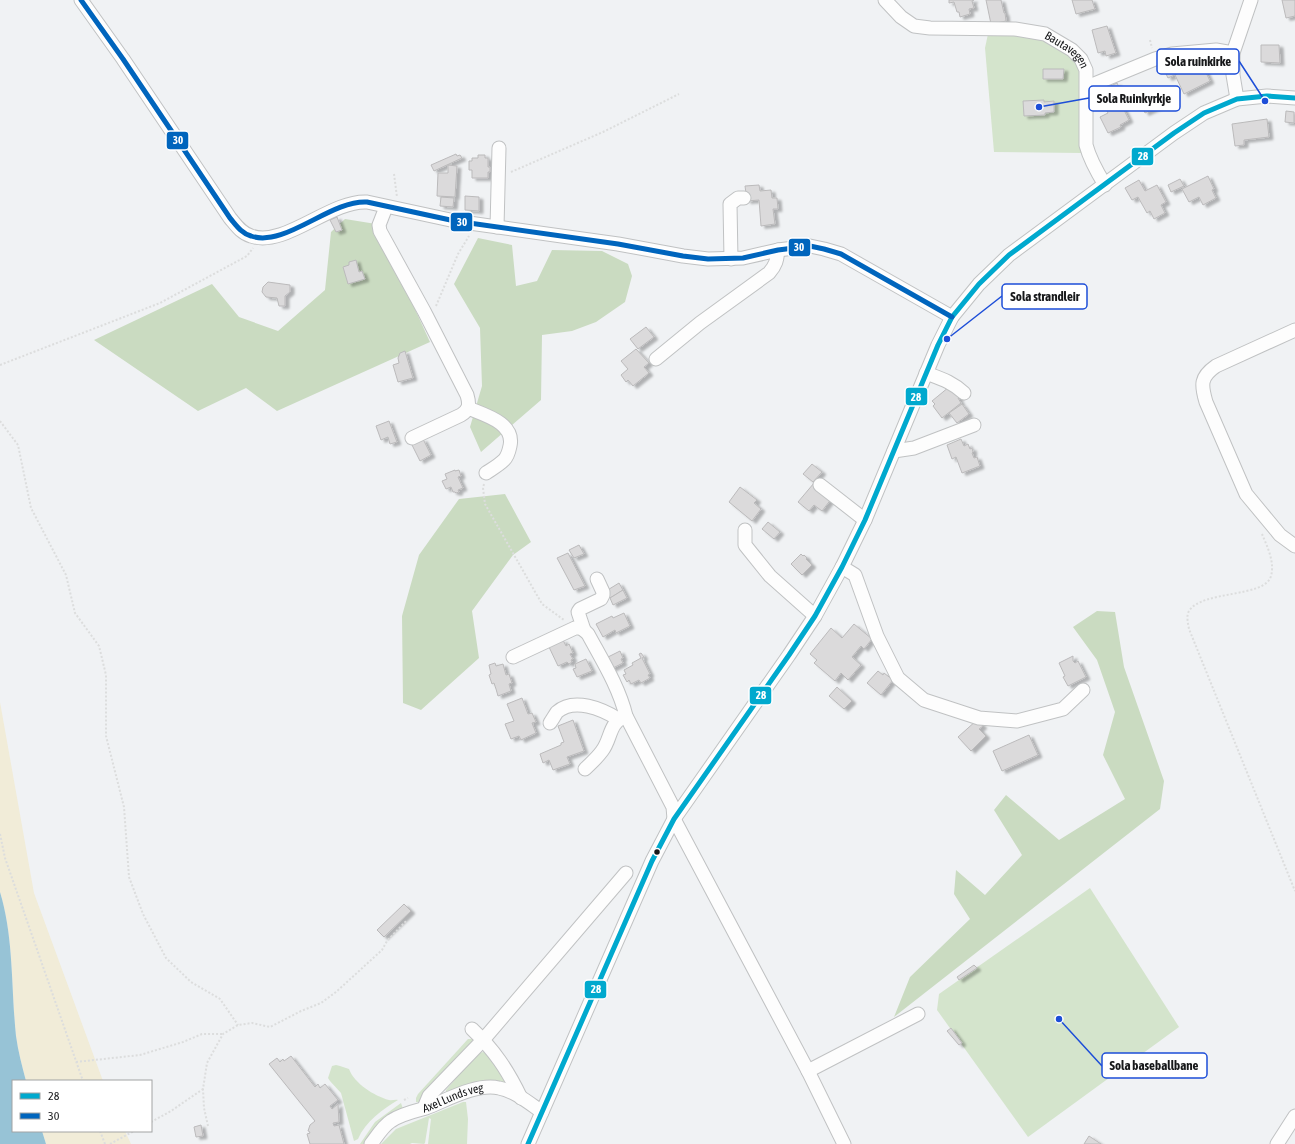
<svg xmlns="http://www.w3.org/2000/svg" width="1295" height="1144" font-family="'Asap Condensed',sans-serif">
<style>
.green{fill:#d4e4cc}
.forest{fill:#cadbc1}
.sand{fill:#f1ecd8}
.water{fill:#97c3d6}
.building{fill:#dbdadb;stroke:#bbbabb;filter:url(#shadow)}
.lines{fill:none;stroke-linecap:round;stroke-linejoin:round}
.minor-casing{stroke:#c0c2c3;stroke-width:15}
.path{stroke:#dcdddd;stroke-width:2;stroke-dasharray:2 2;stroke-linecap:butt}
.minor{stroke:#fdfdfd;stroke-width:13}
.bus-1-casing{stroke:#fff;stroke-width:8}
.bus-2-casing{stroke:#fff;stroke-width:8}
.bus-1{stroke:#00a9ce;stroke-width:5}
.bus-2{stroke:#0065bd;stroke-width:5}
.bus-dot{fill:#17181a;stroke:#fff;stroke-width:1.5}
.labels{text-anchor:middle;dominant-baseline:central;stroke-width:3;stroke-linejoin:round;paint-order:stroke}
.street-label{font-size:12px;fill:#17181a;stroke:#fff}
.leader{fill:none;stroke:#1d4ed8;stroke-width:1.5}
.callout-dot{fill:#1d4ed8;stroke:#fff;stroke-width:1.5}
.callout{fill:#fff;stroke:#1d4ed8;stroke-width:1.5}
.callout-label{font-size:13px;text-anchor:middle;font-weight:bold;fill:#17181a}
.line-badge{stroke:#fff;stroke-width:1.5}
.badge-label{font-size:11px;text-anchor:middle;font-weight:bold;fill:#fff}
</style>
<defs>
<filter id="shadow"><feDropShadow dx="4" dy="2.5" stdDeviation="1" flood-color="#0004"/></filter>
</defs>
<rect width="100%" height="100%" fill="#f0f2f4"/>
<g class="green">
<path d="M988,34l46,3 11,3 32,20 4,7v86l-87,-1 -9,-104z"/>
<path d="M1090,888l89,139 -151,110 -91,-127 2,-16z"/>
<path d="M468,1039h4v4l-51,59h-5v-4l2,-4z"/>
<path d="M484,1052l4,1 18,27 -1,3 -15,-2 -15,1 -27,10h-2v-2l28,-33 4,-4z"/>
<path d="M336,1065l4,1 9,3c5,14 25,27 40,31 3,1 6,-1 9,0 -15,9 -33,22 -40,39l-4,2 -13,-48 -11,-12 -2,-3 4,-12z"/>
<path d="M463,1102h3l2,17 -1,25h-39l3,-25 -2,-1 -4,25 -1,1 -12,-1 -2,1h-29l15,-15z"/>
<path d="M401,1103l2,6 -37,35h-6l15,-22z"/>
</g>
<g class="forest">
<path d="M345,219l31,5 54,118 -153,69 -31,-23 -48,23 -104,-71 118,-56 27,33 39,14 47,-41 6,-58z"/>
<path d="M478,238l34,7 4,41 21,-5 15,-31 50,1 26,13 4,12 -7,26 -29,20 -24,9 -30,4 -1,65 -60,52 -11,-25 12,-41 -2,-58 -26,-44z"/>
<path d="M505,494l26,48 -18,13 -41,56 7,47 -58,52 -18,-7 -1,-87 17,-61 40,-56z"/>
<path d="M1097,611l18,1 9,55 40,114 -4,28 -266,208 16,-40 60,-58 -16,-25 2,-24 29,25 37,-40 -28,-45 12,-15 53,45 66,-41 -22,-44 12,-43 -18,-52 -24,-33z"/>
</g>
<g class="sand">
<path d="M0,702l34,191 69,188h-77c-4,-15 -8,-30 -10,-45 -5,-48 -2,-98 -16,-144z"/>
<path d="M42,1131h83l6,13h-85z"/>
</g>
<path class="water" d="M0,892c14,46 11,96 16,144 2,15 6,30 10,45h-13v50h29l4,13h-46z"/>
<g class="building">
<path d="M949,0h25l-2,1 2,7 -5,1 1,5 -10,3 -1,-5h-2l-3,-10 -5,1z"/>
<path d="M986,0h15l3,13h1l1,8 -15,3z"/>
<path d="M1072,0h20l3,9 -19,5z"/>
<path d="M1282,0h13v16l-9,2z"/>
<path d="M1107,26l9,27 -10,3 -1,-5 -7,2 -6,-23z"/>
<path d="M1261,45h18l1,18 -19,-1z"/>
<path d="M1176,61l5,11 -13,6 -5,-10z"/>
<path d="M1201,62l9,19 -26,13 -9,-19z"/>
<path d="M1043,69h21l-1,10h-20z"/>
<path d="M1117,83l6,12 -15,7 -6,-12z"/>
<path d="M1161,87l7,15 -23,11 -7,-15z"/>
<path d="M1118,98l11,22 -9,5 1,2 -13,6 -8,-16 8,-4 -4,-8z"/>
<path d="M1044,100v2l10,-1v11l-9,1v2l-21,1 -1,-15z"/>
<path d="M1286,111l8,1v11l-9,-1z"/>
<path d="M1267,119l2,18 -25,3v5l-9,1 -3,-22z"/>
<path d="M456,154l1,2 3,-1 2,3 -28,13 -3,-6z"/>
<path d="M478,155h7v3h3v9h2v5h-2v6h-16v-8h-3v-9h3v-3h6z"/>
<path d="M448,165l9,1 -2,31 -18,-1 1,-23h10z"/>
<path d="M1208,176l6,13 -2,1 4,8 -13,7 -4,-8 -10,5 -7,-13z"/>
<path d="M1180,179l4,7 -13,6 -3,-7z"/>
<path d="M1139,180l6,11 12,-6 9,17 -5,3 4,8 -11,6 -4,-8 -3,2 -9,-16 -6,3 -7,-12z"/>
<path d="M759,185l1,6 11,-1 1,8h5l1,11h-5l2,15 -14,2 -2,-26 -12,1 -2,-15z"/>
<path d="M465,196l14,1v14l-14,-1z"/>
<path d="M441,197l13,1 -1,9 -13,-1z"/>
<path d="M337,217l5,13 -6,2 -6,-12z"/>
<path d="M356,260l3,12 3,-1 3,8 -17,5 -5,-17 6,-2v-3z"/>
<path d="M268,282l22,3v7l-5,4v10h-6l-2,-8 -11,-1 -4,-5 1,-5z"/>
<path d="M646,327l8,10 -16,12 -8,-10z"/>
<path d="M636,349l13,14 -5,4 5,6 -16,13 -5,-6 -2,2 -5,-7 7,-6 -7,-8z"/>
<path d="M405,351l8,27 -15,4 -5,-17 6,-2 -1,-5 2,-5z"/>
<path d="M949,387l4,6 4,-3 4,6 -3,2 3,5 -19,15 -9,-12 2,-2 -3,-3z"/>
<path d="M962,404l7,10 -12,9 -8,-10z"/>
<path d="M389,421l8,21 -7,2 -2,-7 -7,3 -5,-14z"/>
<path d="M423,439l8,16 -11,6 -8,-16z"/>
<path d="M961,439l3,7 4,-2 2,5 2,-1 1,4 -1,1 2,5 3,-1 3,9 -18,7 -6,-16 -4,2 -5,-14z"/>
<path d="M812,464l10,8 -9,10 -10,-8z"/>
<path d="M455,470v1l4,-1 2,6 -3,1 5,11 -5,2 1,2 -3,1 -1,-1h-2l-2,-5 -5,2 -4,-8 5,-2 -2,-5z"/>
<path d="M814,483l18,15 -10,13 -8,-6 -5,6 -11,-9z"/>
<path d="M740,487l17,13 -3,3 7,6 -9,12 -23,-19z"/>
<path d="M768,522l12,10 -6,7 -12,-10z"/>
<path d="M579,545l5,9 -10,4 -5,-8z"/>
<path d="M568,553l17,33 -11,4 -17,-32z"/>
<path d="M801,554l2,2 1,-1 3,3 -1,1 6,6 -10,10 -11,-11z"/>
<path d="M619,583l4,7 -13,8 -4,-7z"/>
<path d="M623,590l4,8 -14,7 -3,-7z"/>
<path d="M624,613l6,13 -14,7 -1,-3 -12,7 -7,-13 16,-8 1,2z"/>
<path d="M854,624l18,15 -8,10 -3,-3 -9,11 9,8 -13,15 -7,-7 -6,8 -21,-18 3,-3 -7,-6 21,-26 11,10z"/>
<path d="M563,640l3,6 3,-2 4,9 -3,1 3,5 -2,1 1,2 -3,2 -2,-2 -9,4 -9,-19z"/>
<path d="M620,651l3,7 -2,1 2,4 -12,6 -5,-11z"/>
<path d="M641,653l3,4 -2,1 8,16 -2,1 2,3 -9,5 -2,-3 -8,4 -2,-4 -2,2 -4,-7 3,-1 -2,-4 9,-5 -1,-2 9,-5 -2,-4z"/>
<path d="M1073,656v5l2,2 3,-2 8,16 -18,9 -5,-9 2,-1 -6,-13z"/>
<path d="M586,659l6,12 -15,6 -4,-8 3,-1 -1,-4z"/>
<path d="M495,663l1,3 7,-2 3,11 3,-1 3,9 -3,1 2,7 -13,5 -2,-7 -2,-6 -2,1 -3,-9 2,-1 -2,-9z"/>
<path d="M878,671l5,4 1,-2 9,7 -12,15 -14,-12z"/>
<path d="M837,687l15,14 -8,8 -15,-13z"/>
<path d="M522,698l6,16 4,-1 4,9 -4,1 4,10 -15,7 -2,-4 -8,3 -6,-15 9,-3 -7,-17z"/>
<path d="M573,720l11,31 -17,6 3,7 -17,6 -4,-10 -6,3 -3,-9 21,-9v-2l3,-1 -6,-16z"/>
<path d="M977,720l6,6 -4,3 7,7 -15,15 -13,-14z"/>
<path d="M1029,735l9,20 -36,16 -9,-20z"/>
<path d="M404,904l7,7 -27,26 -7,-7z"/>
<path d="M974,965l3,3 -18,12 -2,-3z"/>
<path d="M951,1028l11,15 -3,2 -12,-14z"/>
<path d="M291,1056l24,31 3,-3 2,4 5,-4 13,16 -8,6 2,3 6,-5 1,18 -6,1 1,3 5,-1 5,19h-34l-3,-10 3,-1 -1,-2h-1l2,-6 5,-4 -46,-57 8,-6 3,4 3,-3 1,2z"/>
<path d="M201,1125l2,11 -7,1 -2,-10z"/>
<path d="M1089,1136l12,8h-17z"/>
</g>
<g class="lines">
<defs>
<g id="minor">
<path d="M81,0l42,59 107,159c6,7 11,15 21,18 34,12 79,-36 116,-34l88,19 163,23 65,12 25,3 35,-1 35,-8 32,-4 14,3 17,5 111,63"/>
<path id="s1" d="M885,0l16,17 13,9 16,2 85,1 30,5 27,16 9,9 5,11v75c4,15 11,27 19,40"/>
<path d="M1087,87l68,-28 17,-5 44,-4 17,3"/>
<path d="M1237,99l-4,-24v-22l18,-53"/>
<path d="M386,207l-7,18 1,6 44,80 43,84c3,10 2,15 -6,20l-49,23"/>
<path d="M497,227l2,-79"/>
<path d="M731,259l-1,-55 8,-6h6"/>
<path d="M1295,330l-79,36c-16,11 -15,19 -10,36l40,92 34,41 15,11"/>
<path d="M656,359l44,-36 69,-50c7,-8 8,-13 9,-23"/>
<path d="M926,373c16,6 26,9 38,20"/>
<path d="M468,408c17,7 47,15 42,38 -1,5 -2,10 -6,14 -5,5 -12,9 -18,13"/>
<path d="M894,451l20,-3 60,-23"/>
<path d="M820,485l45,35"/>
<path d="M745,530v15l25,31 45,40"/>
<path d="M842,567l13,8 22,61 21,42 26,22 55,18 38,3 46,-12 20,-19"/>
<path d="M584,630l-6,-18 2,-3 21,-10 2,-4v-3l-6,-13"/>
<path d="M513,657l62,-29c6,-1 9,2 13,6 14,26 31,53 38,82l47,91 1,12 134,252 36,73"/>
<path d="M550,723c2,-3 5,-8 7,-11 17,-15 45,-3 61,7"/>
<path d="M585,769c6,-6 12,-11 17,-18 10,-13 6,-28 24,-35"/>
<path d="M472,1029c22,21 35,40 49,69"/>
<path d="M808,1071l110,-57"/>
<path d="M424,1108l5,-12 54,-56 143,-167"/>
<path id="s2" d="M371,1144c6,-8 12,-18 20,-23 10,-7 24,-10 35,-13 21,-8 50,-25 73,-20 16,3 30,15 43,24"/>
<path d="M528,1144l124,-283 22,-42 115,-164 26,-39 27,-49 23,-47 73,-175 14,-28 27,-33 30,-29 165,-122 30,-20 33,-14 30,-3 28,2"/>
<path d="M1277,1144l18,-28"/>
</g>
</defs>
<use href="#minor" class="minor-casing"/>
<g class="path">
<path d="M1150,40l2,8"/>
<path d="M511,172l92,-40 76,-38"/>
<path d="M394,174l3,23"/>
<path d="M436,306l22,-52 11,-18"/>
<path d="M0,365l160,-62 87,-47 6,-8"/>
<path d="M0,421l18,24 13,63 35,67 9,38 24,33 7,29v61l18,71 5,70 14,37 23,44 25,24 29,17 18,26"/>
<path d="M484,484l-1,4 2,16 57,100 22,16"/>
<path d="M1262,534c5,12 13,28 9,42 -6,22 -69,14 -82,35 -3,5 -1,12 0,18l106,262"/>
<path d="M0,834l5,24 78,223"/>
<path d="M76,1062l64,-7 43,-13 19,-8h21"/>
<path d="M404,1100l4,-2"/>
<path d="M151,1122l20,-11 32,-22"/>
<path d="M208,1126l-4,-18 -1,-19 4,-26 16,-29 15,-9 14,-2 18,4 31,-16 20,-8 15,-11 46,-42 5,-9 20,-21"/>
<path d="M100,1131l5,13"/>
<path d="M110,1144l24,-13"/>
</g>
<use href="#minor" class="minor"/>
<defs>
<path id="bus-1" d="M528,1144l124,-283 22,-42 115,-164 26,-39 27,-49 23,-47 73,-175 14,-28 27,-33 30,-29 165,-122 30,-20 33,-14 30,-3 28,2"/>
<path id="bus-2" d="M81,0l42,59 107,159c6,7 11,15 21,18 34,12 79,-36 116,-34l88,19 163,23 65,12 25,3 35,-1 35,-8 32,-4 14,3 17,5 111,63"/>
</defs>
<use href="#bus-1" class="bus-1-casing"/>
<use href="#bus-2" class="bus-2-casing"/>
<use href="#bus-1" class="bus-1"/>
<use href="#bus-2" class="bus-2"/>
</g>
<circle class="bus-dot" cx="657" cy="852" r="3.5"/>
<g class="labels">
<g class="street-label">
<text stroke="none"><textPath href="#s1" startOffset="198">Bautavegen</textPath></text>
<text stroke="none"><textPath href="#s2" startOffset="97">Axel Lunds veg</textPath></text>
</g>
</g>
<path class="leader" d="M1265 101L1239 61M1039 107L1089 98M947 339L1002 296M1059 1019L1102 1066"/>
<g class="callout-dot">
<circle cx="1265" cy="101" r="4"/>
<circle cx="1039" cy="107" r="4"/>
<circle cx="947" cy="339" r="4"/>
<circle cx="1059" cy="1019" r="4"/>
</g>
<g class="callout">
<rect x="1157" y="49" width="82" height="25" rx="4"/>
<rect x="1089" y="86" width="91" height="25" rx="4"/>
<rect x="1002" y="284" width="85" height="25" rx="4"/>
<rect x="1102" y="1053" width="105" height="25" rx="4"/>
</g>
<g class="callout-label">
<text x="1198" y="66">Sola ruinkirke</text>
<text x="1134" y="103">Sola Ruinkyrkje</text>
<text x="1045" y="301">Sola strandleir</text>
<text x="1154" y="1070">Sola baseballbane</text>
</g>
<g class="line-badge">
<rect x="166" y="131" width="23" height="19" rx="4" fill="#0065bd"/>
<rect x="1131" y="147" width="23" height="19" rx="4" fill="#00a9ce"/>
<rect x="450" y="212" width="23" height="20" rx="4" fill="#0065bd"/>
<rect x="788" y="238" width="23" height="19" rx="4" fill="#0065bd"/>
<rect x="905" y="387" width="23" height="19" rx="4" fill="#00a9ce"/>
<rect x="749" y="686" width="23" height="19" rx="4" fill="#00a9ce"/>
<rect x="584" y="980" width="23" height="19" rx="4" fill="#00a9ce"/>
</g>
<g class="badge-label">
<text x="178" y="144">30</text>
<text x="1143" y="160">28</text>
<text x="462" y="226">30</text>
<text x="799" y="251">30</text>
<text x="916" y="401">28</text>
<text x="761" y="699">28</text>
<text x="596" y="993">28</text>
</g>
<rect x="12" y="1080" width="140" height="52" fill="#ffffff" stroke="#a2a3a3"/>
<rect x="20" y="1093" width="20" height="6" fill="#00a9ce" stroke="#a2a3a3"/>
<text x="48" y="1100" font-size="12" fill="#17181a">28</text>
<rect x="20" y="1113" width="20" height="6" fill="#0065bd" stroke="#a2a3a3"/>
<text x="48" y="1120" font-size="12" fill="#17181a">30</text>
</svg>
